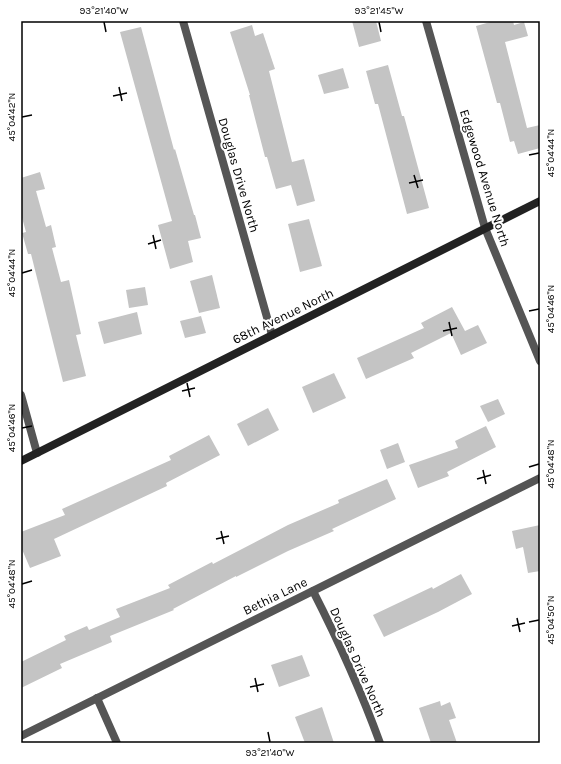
<svg xmlns="http://www.w3.org/2000/svg" width="561" height="764" font-family="Karla,sans-serif">
<style>
.building{fill:#c4c4c4}
.lines{fill:none;stroke-linecap:round;stroke-linejoin:round}
.street{stroke:#555;stroke-width:8}
.secondary{stroke:#222;stroke-width:8}
.ticks{fill:none;stroke:#000;stroke-width:1.5}
.labels{text-anchor:middle;dominant-baseline:central;stroke-width:4;stroke-linejoin:round;paint-order:stroke}
.street-label{font-size:13px;fill:#000;stroke:#fff}
.neatline{fill:none;stroke:#000;stroke-width:1.5}
.ticks-label{font-size:10px;text-anchor:middle;fill:#000}
</style>
<rect width="100%" height="100%" fill="#fff"/>
<g class="building">
<path d="M352,21h24l5,20 -22,6z"/>
<path d="M494,21h19l1,4 10,-3 4,14 -23,6 22,86 13,-3v23l-22,6 -4,-13 -4,1 -10,-39h-3l-21,-77z"/>
<path d="M252,25l3,11 8,-3 12,36 -6,2 23,91 12,-3 11,42 -18,5 -6,-21 -15,4 -9,-32h-2l-16,-62h1l-20,-63z"/>
<path d="M141,27l33,123 1,-1 19,66h1l6,23 -13,3 5,21 -23,7 -12,-44 14,-4 -52,-189z"/>
<path d="M388,65l14,51h2l25,92 -22,6 -29,-110h-3l-9,-33z"/>
<path d="M343,68l6,20 -25,6 -6,-19z"/>
<path d="M40,172l5,17 -9,2 10,36 5,-2 5,22 -4,1 9,34 8,-2 12,54 -5,1 10,41 -23,6 -32,-128h-3l-6,-21 4,-1 -5,-18v-36z"/>
<path d="M309,219l13,47 -22,6 -12,-48z"/>
<path d="M212,275l8,33 -21,5 -9,-32z"/>
<path d="M145,287l3,18 -19,3 -3,-18z"/>
<path d="M452,307l13,24 13,-6 9,18 -26,12 -10,-22 -40,20 3,5 -48,21 -9,-21 67,-30 -3,-5z"/>
<path d="M137,312l5,22 -38,10 -6,-22z"/>
<path d="M201,316l5,17 -21,5 -5,-17z"/>
<path d="M334,373l12,25 -33,15 -11,-26z"/>
<path d="M498,399l7,15 -17,8 -8,-16z"/>
<path d="M268,408l11,22 -31,16 -11,-22z"/>
<path d="M486,426l10,21 -49,25 2,4 -31,12 -9,-23 49,-17 -3,-7z"/>
<path d="M209,435l11,20 -54,28 1,3 -113,53 7,17 -31,12 -9,-21v-15l44,-17 -3,-6 109,-49 -2,-4z"/>
<path d="M398,443l7,19 -18,7 -7,-19z"/>
<path d="M387,479l9,20 -64,30 2,2 -46,20 -52,26v-1l-63,33 1,1 -64,26 2,6 -52,22 2,4 -41,20v-26l45,-22 -2,-4 23,-10 2,4 31,-13 -4,-8 54,-21 -2,-3 44,-23 1,2 75,-39 51,-22 -1,-3z"/>
<path d="M540,525v46l-12,2 -5,-26 -7,2 -4,-18z"/>
<path d="M461,574l11,20 -34,18 -54,25 -11,-22 59,-28 1,2z"/>
<path d="M302,655l8,21 -31,11 -8,-22z"/>
<path d="M440,701l1,5 9,-4 6,16 -7,2 8,23h-26l-12,-35z"/>
<path d="M322,707l12,36h-29l-10,-26z"/>
</g>
<g class="lines">
<g class="street">
<path d="M183,21l89,314"/>
<path d="M426,21l59,207 55,133"/>
<path d="M21,395l16,58"/>
<path d="M313,591c25,49 48,100 67,152"/>
<path d="M97,698l20,45"/>
<path d="M21,736l519,-258"/>
</g>
<path class="secondary" d="M21,461l519,-260"/>
</g>
<path class="ticks" d="M104,22l2,10M379,22l2,10M119,87l3,14M113,96l14,-3M22,117l10,-2M529,155l10,-2M414,175l4,13M409,183l14,-3M153,235l3,14M148,244l13,-4M22,273l10,-3M529,311l10,-2M449,322l3,14M443,331l14,-3M187,383l3,14M182,391l13,-3M22,428l10,-2M529,467l10,-3M483,470l3,14M477,479l14,-4M221,531l3,13M216,539l13,-3M22,584l10,-3M517,618l3,14M529,622l10,-2M512,626l13,-3M255,678l3,14M250,687l14,-3M268,732l2,10"/>
<g class="labels">
<g class="street-label">
<text transform="translate(239 175) rotate(74)">Douglas Drive North</text>
<text transform="translate(485 178) rotate(73)">Edgewood Avenue North</text>
<text transform="translate(283 316) rotate(-26)">68th Avenue North</text>
<text transform="translate(275 596) rotate(-26)">Bethia Lane</text>
<text transform="translate(358 662) rotate(66)">Douglas Drive North</text>
</g>
</g>
<rect width="561" height="764" fill="none" stroke="#ffffff" stroke-width="44"/>
<rect x="22" y="22" width="517" height="720" class="neatline"/>
<g class="ticks-label">
<text x="104" y="14">93°21'40"W</text>
<text x="379" y="14">93°21'45"W</text>
<text transform="translate(11 117) rotate(-90)" y="4">45°04'42"N</text>
<text transform="translate(550 153) rotate(-90)" y="4">45°04'44"N</text>
<text transform="translate(11 273) rotate(-90)" y="4">45°04'44"N</text>
<text transform="translate(550 309) rotate(-90)" y="4">45°04'46"N</text>
<text transform="translate(11 428) rotate(-90)" y="4">45°04'46"N</text>
<text transform="translate(550 464) rotate(-90)" y="4">45°04'48"N</text>
<text transform="translate(11 584) rotate(-90)" y="4">45°04'48"N</text>
<text transform="translate(550 620) rotate(-90)" y="4">45°04'50"N</text>
<text x="270" y="756">93°21'40"W</text>
</g>
</svg>
